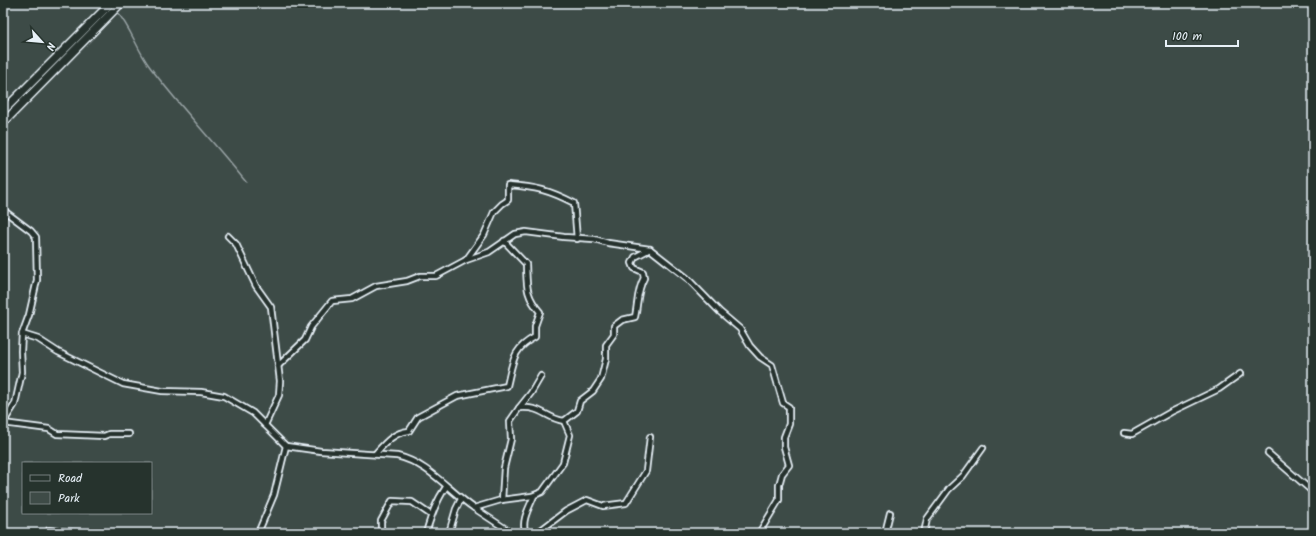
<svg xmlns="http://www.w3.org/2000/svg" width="1316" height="536" font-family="Kalam,sans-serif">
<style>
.green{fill:#3e4b47;stroke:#939ea0;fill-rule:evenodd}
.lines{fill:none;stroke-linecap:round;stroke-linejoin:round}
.stream{stroke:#98a3a5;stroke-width:1.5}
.minor-casing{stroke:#e8f1f8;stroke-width:8}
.primary-casing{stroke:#e8f1f8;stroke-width:10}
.minor{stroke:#26332d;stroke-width:4.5}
.primary{stroke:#26332d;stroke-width:7}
</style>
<rect width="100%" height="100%" fill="#26332d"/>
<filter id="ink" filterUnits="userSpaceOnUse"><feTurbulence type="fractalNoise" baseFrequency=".025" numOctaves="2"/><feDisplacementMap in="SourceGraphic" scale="8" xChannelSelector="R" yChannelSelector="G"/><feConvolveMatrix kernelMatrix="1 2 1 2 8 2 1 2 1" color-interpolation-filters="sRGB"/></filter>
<g filter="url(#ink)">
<path class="green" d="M3,3h1310v530h-1310zM23,463h128v50h-128z"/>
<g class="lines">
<path class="stream" d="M117,12c14,16 20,38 33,55 30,40 65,76 96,115"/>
<defs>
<g id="minor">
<path d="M3,210l28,21 5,6 1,43 -8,35 -7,19 -1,17 1,21 -7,32 -12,19"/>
<path d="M228,236l8,8 20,42 15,21 9,74 -1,14 -14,30"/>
<path d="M466,260l23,-8 26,-18 11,-2 38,5 30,2 14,4 42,6 37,29 33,34 20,17 10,17 10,11 12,8 11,38 6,4v17l-5,13v10l5,18 -7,9 -3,11v15l-20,33"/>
<path d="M22,334l16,5 20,13 65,32 39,7 39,1 23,4 29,17 33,33 35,5 76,5c31,7 52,35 77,52l27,-8 31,-4 10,-4 21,-29 7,-28 -6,-14 13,-10 3,-10 13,-10 8,-12 5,-20v-14l8,-11v-8l8,-6 13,-3c3,-14 2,-27 9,-39l-1,-6 -9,-4 -2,-5 3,-6 15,-8"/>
<path d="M278,366l27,-26 6,-13 21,-26 20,-2 24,-13 31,-5 13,-5h16l30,-16 18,-25 10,-23 8,-8 6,-4v-15c28,2 41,5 66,18l3,36"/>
<path d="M519,408l12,-15 10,-17"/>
<path d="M3,423l46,6 8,5 47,2 5,-2h20"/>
<path d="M1124,433l8,1 39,-22 48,-23 21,-15"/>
<path d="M1268,453l45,39"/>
<path d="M375,454c10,-11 19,-22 34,-23l9,-14 39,-21 50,-10c6,-24 5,-37 28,-49v-11l5,-14c-15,-17 -13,-27 -14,-48l-22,-23"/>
<path d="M502,500l2,-32 7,-29 -1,-18 9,-13c23,-2 26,10 45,13"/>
<path d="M474,508l38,25"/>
<path d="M49,530l33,3"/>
<path d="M258,533l16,-38 12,-49"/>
<path d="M381,533v-12l11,-20 20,1 19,13"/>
<path d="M426,533c5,-17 10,-32 20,-46"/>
<path d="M449,533l7,-24 5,-10"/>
<path d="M526,533c-6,-11 4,-27 8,-37"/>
<path d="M537,533l29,-22 21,-11 16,6 23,-3 20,-32 4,-34"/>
<path d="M885,533l5,-20"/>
<path d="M924,533l3,-14 22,-30 14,-13 20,-28"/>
</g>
<g id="primary">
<path d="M3,111l108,-108"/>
<path d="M3,123l118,-120"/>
</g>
</defs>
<use href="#minor" class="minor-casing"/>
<use href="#primary" class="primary-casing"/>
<use href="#minor" class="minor"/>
<use href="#primary" class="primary"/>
</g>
</g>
<rect width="1316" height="536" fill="none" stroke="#26332d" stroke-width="16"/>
<rect x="8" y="8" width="1300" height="520" fill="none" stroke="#e8f1f8" stroke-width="1.5" filter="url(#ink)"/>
<rect x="22" y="462" width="130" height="52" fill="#26332d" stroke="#747f7e"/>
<rect x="30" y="475" width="20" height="6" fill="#26332d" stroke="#747f7e"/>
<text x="58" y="482" font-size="12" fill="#e8f1f8">Road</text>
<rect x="30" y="492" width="20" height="12" fill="#3e4b47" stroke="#747f7e"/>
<text x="58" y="502" font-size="12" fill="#e8f1f8">Park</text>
<g transform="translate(42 42) rotate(117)" stroke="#26332d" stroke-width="3" paint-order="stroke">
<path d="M0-3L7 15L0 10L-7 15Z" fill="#e8f1f8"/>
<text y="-6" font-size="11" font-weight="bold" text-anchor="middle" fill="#e8f1f8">N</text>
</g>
<path d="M1166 40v6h72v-6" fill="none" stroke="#e8f1f8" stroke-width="2"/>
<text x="1172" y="40" font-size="12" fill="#e8f1f8" stroke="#26332d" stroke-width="3" paint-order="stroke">100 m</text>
</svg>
